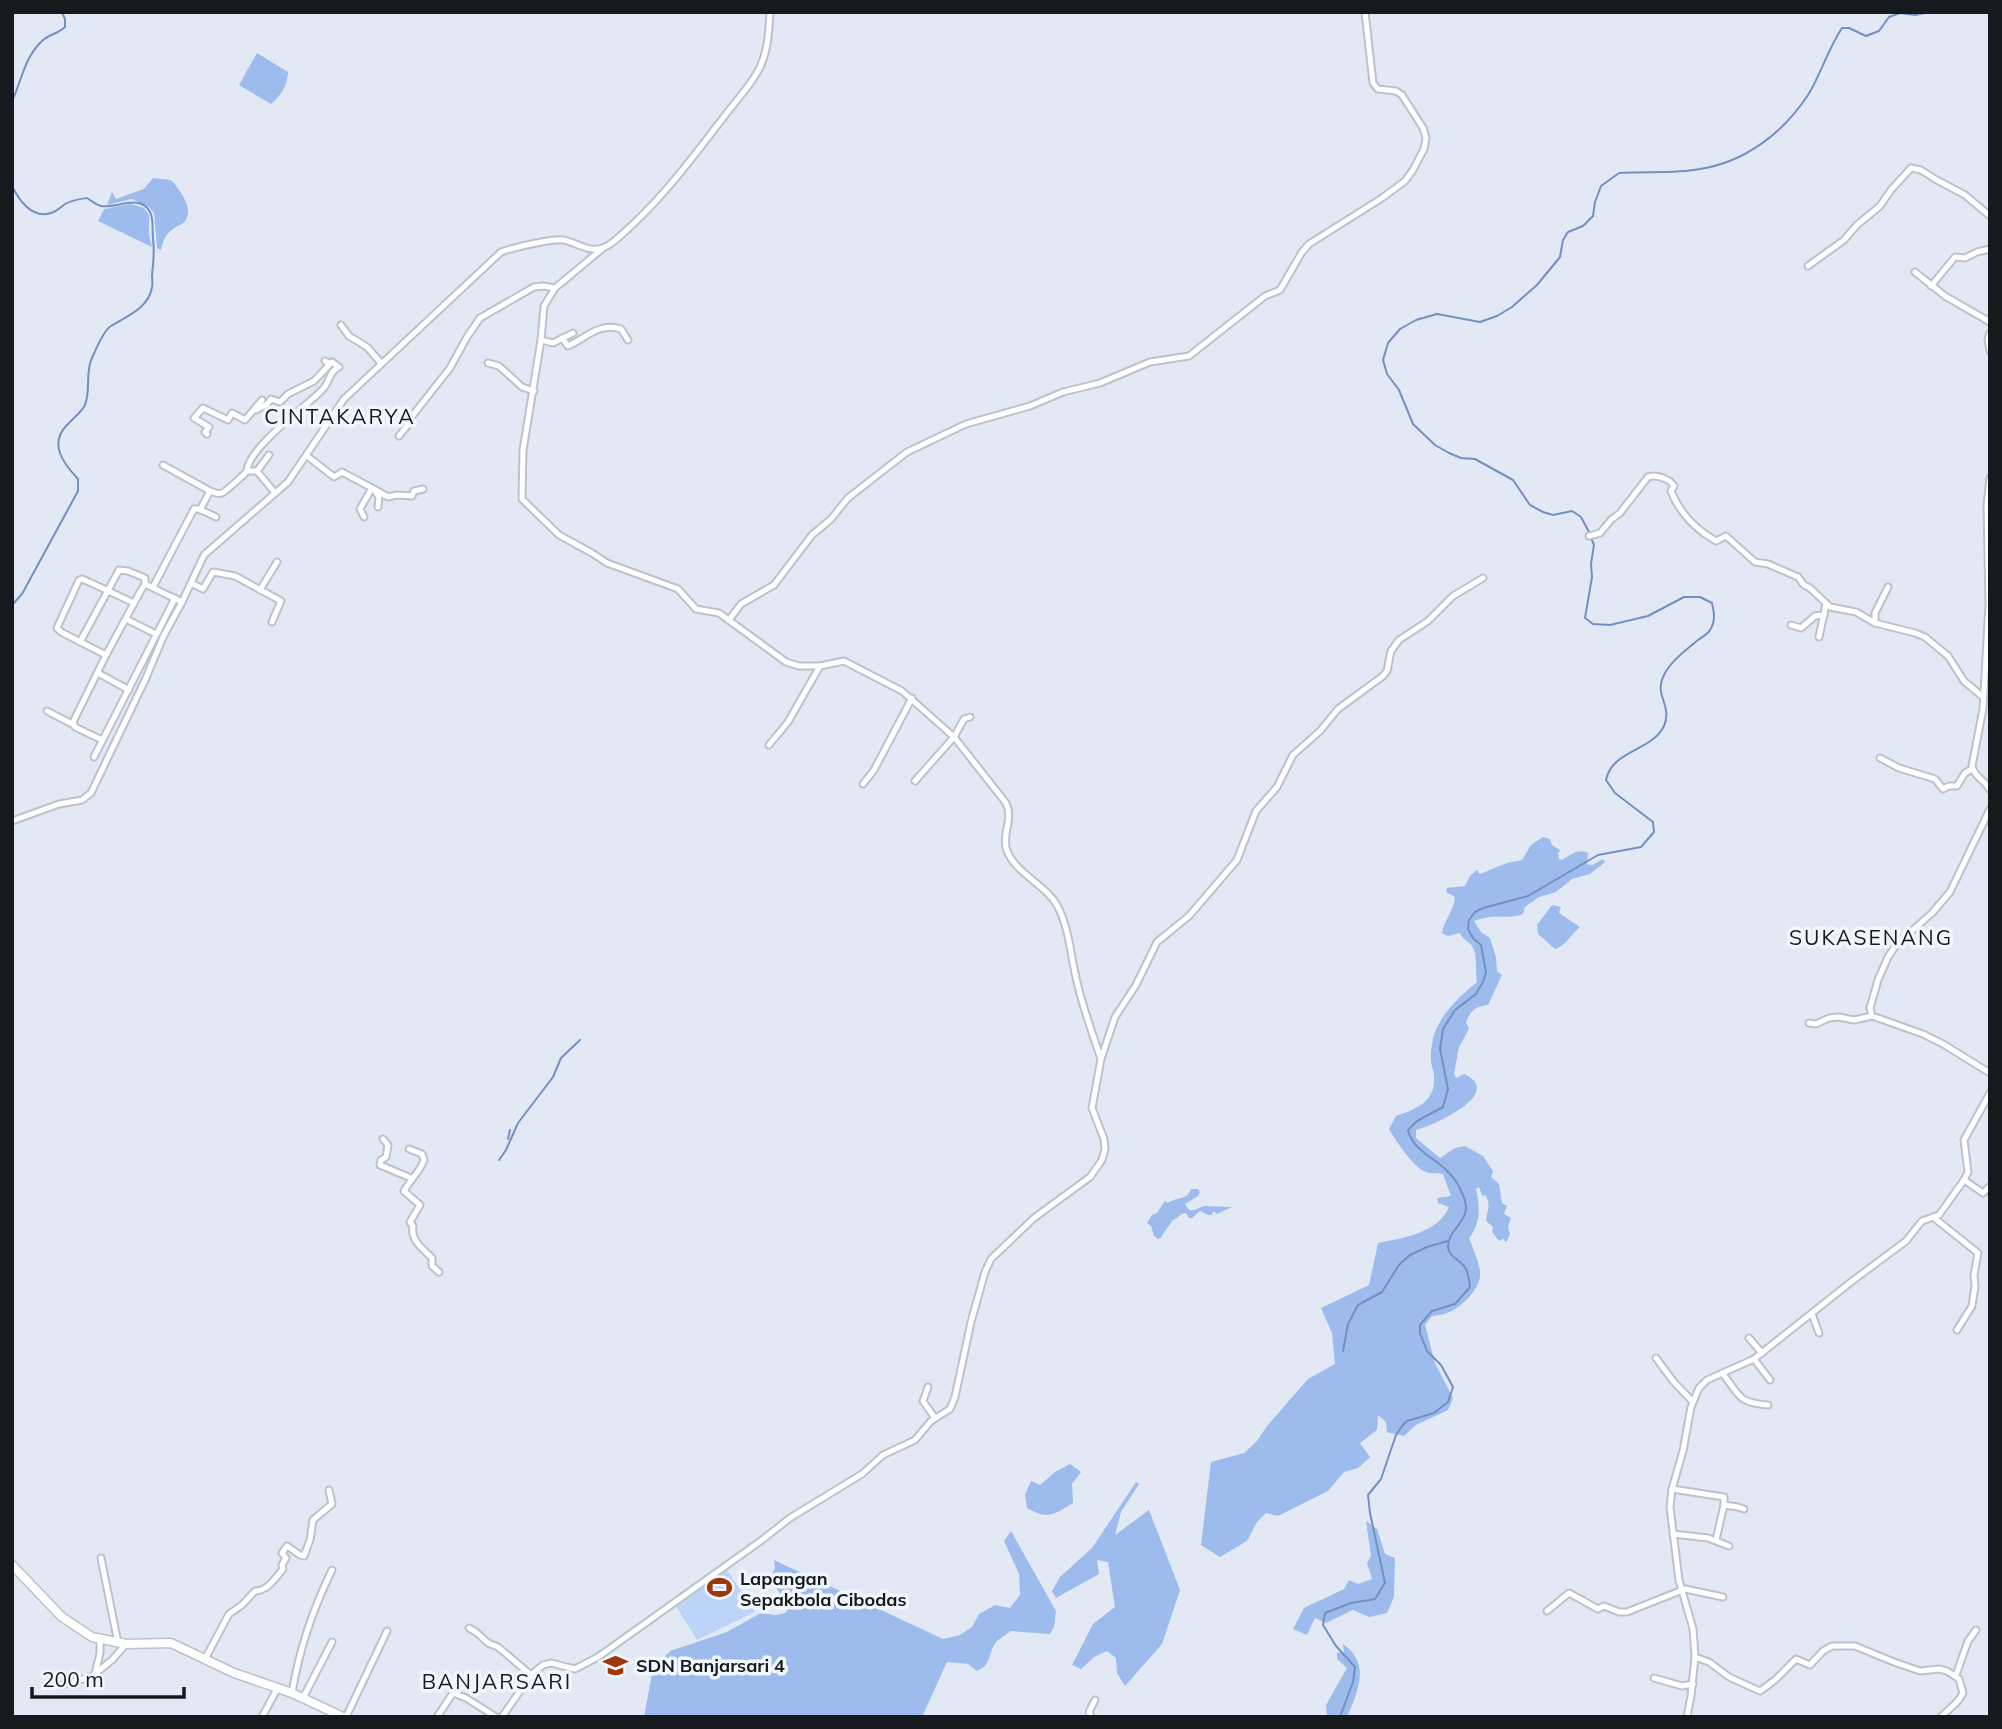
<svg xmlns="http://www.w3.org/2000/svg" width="2002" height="1729" font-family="Mulish,sans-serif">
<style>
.green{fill:#bdd4f9}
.forest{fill:#9dbced}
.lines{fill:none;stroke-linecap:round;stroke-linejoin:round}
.stream{stroke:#7390bf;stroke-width:2}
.street-casing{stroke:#bbc2cc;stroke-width:9}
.secondary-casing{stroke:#bbc2cc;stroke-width:11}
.street{stroke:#fff;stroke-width:5}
.secondary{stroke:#fff;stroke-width:8}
.labels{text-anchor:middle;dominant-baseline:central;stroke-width:7;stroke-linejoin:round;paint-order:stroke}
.poi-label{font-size:18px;font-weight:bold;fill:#171a1d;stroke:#f1f7ff;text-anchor:start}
.quarter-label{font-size:21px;letter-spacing:2px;fill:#171a1d;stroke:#f1f7ff}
</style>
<rect width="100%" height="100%" fill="#e3e9f4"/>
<path class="green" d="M727,1570l28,42 -58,28 -21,-34z"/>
<g class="forest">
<path d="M257,53l31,19c-1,14 -6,22 -17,32l-32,-19z"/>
<path d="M153,178l18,2c8,9 24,29 14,41 -1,2 -7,5 -9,6 -10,6 -13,13 -15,23l-4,-2 -3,-35 -5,-6 -17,-8 -25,6 5,-13 4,7 28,-10z"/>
<path d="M131,204l13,4 5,7v20l3,12 -54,-26 6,-12z"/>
<path d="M1543,837l7,2 2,6 8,5 -2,4 1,5 3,1c8,-5 17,-12 26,-7l-1,11 5,1 11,-6 2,3 -15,12 -18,5 -16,13 -17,5 -14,10 -2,7c-14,6 -30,-1 -49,7l7,11 9,6 6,19 1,14 5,4 -14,30c-12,1 -17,5 -22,17l3,7 -10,18 -5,27 2,4 8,-4c42,19 -31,52 -48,56v8l24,20 15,-10 10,-2 18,10 10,15 -2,6 8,7 3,19 5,3 -3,8 7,4 -3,8 2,9 -4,7 -3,-3 -4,2 -7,-9 1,-5 -7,-6c1,-10 5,-15 0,-25l-4,-1 -3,-8 -3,2c4,18 5,34 -7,49 4,10 9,22 11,33 2,17 -18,36 -33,42 -5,2 -11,2 -16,4l-6,8 10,38 18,35 -5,12 -32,15 -12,11 -17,-4 -1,-10 -8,-7 -1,15 -17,13 10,14 -12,11 -14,4 -16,19 -50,25 -12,-3 -9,9 -10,19 -27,16 -19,-12 10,-83 33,-9 13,-12 10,-15 41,-47 27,-15 -3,-31 -11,-25 48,-23 9,-42c25,-5 60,-10 71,-36l-11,-4 -1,-5 14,-2 -8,-22c-5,-1 -13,0 -17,-2 -12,-4 -31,-32 -37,-43l7,-13c20,-7 40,-14 38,-40 0,-5 -3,-10 -3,-16 -1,-7 1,-15 2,-22 6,-23 27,-42 44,-56 -2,-10 1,-27 -5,-36 -4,-5 -9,-6 -12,-13l-12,3 -6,-3c2,-13 12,-22 13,-36l-9,-5 1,-4 18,-2 5,-10 7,-6 3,4 27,-11 15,-3 9,-15z"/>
<path d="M1552,905l9,2 -2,6 21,14c-9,7 -14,19 -25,22l-17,-15 -1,-9z"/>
<path d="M1191,1189h7l2,3 -2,4 -13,8 4,6h5l10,-4 28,1 -15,7 -4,-3 -1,4h-4l-8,-4 -8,7h-3l-3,-5c-5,0 -8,5 -13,7 -4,6 -9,11 -12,18l-3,1 -4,-3 -3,-10 -4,-3 5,-8 5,-2 8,-12 3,2c8,-6 20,-3 23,-14z"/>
<path d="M1070,1464l11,8 -9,12 1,19c-20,12 -25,17 -46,5l-2,-13 6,-14 9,4 15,-13z"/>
<path d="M1136,1482l3,2 -18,28 -6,23 34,-25 31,80 -18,54 -37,42 -8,-13 -1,-15 -9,-7 -13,6 -13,12 -9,-4 21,-41 22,-17 -7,-45 -11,-2 2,14 -43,24 -4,-7 8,-14 32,-29z"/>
<path d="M1366,1521l11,8 8,25 10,4 -1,39 -7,16 -18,4 -16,-7 -27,13 -11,-5 -8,17 -14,-6 11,-21 40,-19 5,-9 9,4 14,-5 -5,-16 4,-7z"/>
<path d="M1011,1531l45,80 -2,16 -4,7 -39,-3c-4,3 -11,7 -15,11 -8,11 -4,23 -19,29l-9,-7 -21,-2 -25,55h-278l8,-43 13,-15 1,-5h2l2,-3 57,-19 34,-19 15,2 9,-2 5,-6 -13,-18 1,-8 -6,-7 3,-6 -1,-8 169,79 17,-4 12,-8 7,-13 16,-9 15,3 10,-13 -1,-21 -15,-33z"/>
<path d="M1343,1644c28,19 15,48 4,73h-20l-1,-12 21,-37 -10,-9v-6l7,-1z"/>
</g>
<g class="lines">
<g class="stream">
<path d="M12,101c10,-21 12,-43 30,-60 7,-7 16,-7 23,-14v-8l-3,-7"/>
<path d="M12,186c7,14 20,33 39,27 5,-1 10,-6 14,-9 7,-4 15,-5 22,-6 5,3 9,7 14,8 16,3 39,-13 49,6 4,7 2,19 3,27 2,13 0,24 -1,37 0,3 1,7 0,11 -3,21 -25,29 -41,39 -8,5 -15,23 -19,32 -7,14 -1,31 -7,47 -4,8 -12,13 -18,20 -19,19 -3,39 11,54v12l-56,103 -10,11"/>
<path d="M1589,532l-8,-15 -9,-6 -19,4 -10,-3 -13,-7 -17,-25 -38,-21 -14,-1 -12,-5 -14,-8 -22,-21 -14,-34 -12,-16 -4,-14 5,-17 12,-14 16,-9 21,-6 43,8 17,-6 15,-9 25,-22 23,-28 3,-17 5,-8 15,-6 10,-10 2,-14 6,-16 18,-13c27,-2 55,1 81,-4 45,-7 83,-36 108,-74 13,-21 20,-46 34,-67h7l17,8 13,-5 10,-14 11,-4 15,2 15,-3"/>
<path d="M508,1139l2,-9"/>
<path d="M499,1160l7,-10 12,-27 35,-46 8,-19 19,-18"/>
<path d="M1343,1351l5,-27 10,-19 24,-13 17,-27 11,-10 17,-8 21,-6"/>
<path d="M1340,1717l13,-35 2,-15 -19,-21 -13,-21 2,-12 26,-10 24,-4 10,-16 -15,-70 -2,-18 13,-16 15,-44 6,-9 5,-5 27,-8 14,-11 5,-15 -12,-22 -14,-14 -7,-18v-8l12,-14 23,-7 15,-17c-1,-7 -1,-15 -6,-21 -6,-7 -16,-10 -16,-20 1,-21 29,-25 13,-55 -2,-6 -8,-14 -12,-18 -12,-14 -37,-23 -41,-43l9,-9 26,-14 5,-18 -8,-40 3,-20 12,-19 21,-16 7,-12 3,-10 -5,-27 -8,-7 -5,-9 1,-9 6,-8 8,-4 45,-12 70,-41 43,-8 13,-15 -1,-10 -38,-29 -9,-13c6,-30 46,-29 58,-54 9,-21 -11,-31 0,-51 6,-13 23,-26 34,-35 4,-3 10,-6 12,-10 6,-9 4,-18 2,-27l-12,-6h-16l-36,19 -38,9 -17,-1 -8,-6 7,-41 -1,-13 3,-19 -3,-7"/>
</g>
<defs>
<g id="street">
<path d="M602,249l-47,39 -11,18 -3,34 -18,110 -1,49 37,36 33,18 15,10 71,26 18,20 23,4 67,49 13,4h21l24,-5 58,30 52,46 52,66c8,16 -5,31 1,48 10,24 40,34 51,56 12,23 13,54 20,79 6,25 15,49 23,73"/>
<path d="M1808,266l36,-26 13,-15 23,-19 11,-16 20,-22 10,2 14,9 30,16 25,21"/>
<path d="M1915,272l30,24 45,26"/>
<path d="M1931,286l24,-29 10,1 12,-6 13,-3"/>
<path d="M341,325l8,11 18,11 14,16"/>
<path d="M1990,333l-2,6 2,12"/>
<path d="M562,338l6,8c18,-8 31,-24 53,-17l7,11"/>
<path d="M541,340l12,3 20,-10"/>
<path d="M488,363l11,3 23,21 12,4"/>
<path d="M256,410l11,-6 4,-5 9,3 8,-8 26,-13 16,-17 -5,-3"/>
<path d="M207,434l-2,-2 4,-5 -15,-9 9,-10 25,12 4,-7 13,7 17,-20"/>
<path d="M399,436l8,-10 2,-6 41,-52 17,-31 13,-19 54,-31 9,-1 12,2"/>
<path d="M269,455l-12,16 18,22"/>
<path d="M307,456l27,21 8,-5 30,16 -12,21 4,8"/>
<path d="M163,465l47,26"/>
<path d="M247,471c1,-23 56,-62 73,-79 11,-9 7,-19 19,-25l-7,-5 -2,2"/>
<path d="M1990,478l-3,27 2,100 -6,104 -11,57c2,11 13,14 18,24"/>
<path d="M372,488l16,9 9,-2 15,1 2,-5 9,-2"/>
<path d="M376,493l3,4 -1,10"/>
<path d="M200,510l10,-19c4,1 8,4 12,2 4,-2 22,-18 25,-22h10"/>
<path d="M1589,536l11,-3 11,-13 9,-7 28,-36c8,-3 22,2 26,9l-3,5c9,23 24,38 45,50l10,-5 29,26 13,2 30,13 6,8 6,3 20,19 26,5 19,11 40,10 10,4 23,19 16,25 19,16"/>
<path d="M191,583l12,6 10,-17 22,4 46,25 -9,21"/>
<path d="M153,587l41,-78h5l17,8"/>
<path d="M260,590l17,-28"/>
<path d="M126,619l30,15"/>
<path d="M729,620l12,-16 33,-19 38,-50 19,-16 17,-21 59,-46 59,-28 64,-18 33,-14 37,-9 50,-21 39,-6 76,-60 15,-6 22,-38 7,-8 73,-46 23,-17 8,-11 11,-21 2,-11 -3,-10 -21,-33 -6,-4 -18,-2 -5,-6 -8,-71"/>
<path d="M1875,623v-10l13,-26"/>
<path d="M1791,625l10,3 14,-12 9,-1"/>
<path d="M1819,637l7,-33"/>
<path d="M80,642l39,-72 9,1 17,7v6"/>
<path d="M106,655l-45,-23 -4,-4 22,-48 3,-1 7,3 45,21"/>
<path d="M98,673l31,17"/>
<path d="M47,711l27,14"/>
<path d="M102,740l-27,-13 -2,-5 33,-67 34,-63 5,-8 37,18"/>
<path d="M769,745l19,-23 32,-56"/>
<path d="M94,757l81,-159"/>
<path d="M1880,758l19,10 36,11 8,10 6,-3h8l8,-13 7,-4"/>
<path d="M915,781l39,-44 10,-18 6,-2"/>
<path d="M863,784l11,-14 38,-72"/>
<path d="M1990,809l-40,83 -18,21 -36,32 -8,12 -10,23 -8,28 2,8 51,18 20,10 47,29"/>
<path d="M12,821l47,-17 23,-4 9,-7 55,-115 17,-41 19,-35 22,-47 84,-73 56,-83 157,-147c11,-4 52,-14 63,-12 14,3 26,14 41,7 9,-4 17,-13 25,-20 38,-35 69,-78 100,-118 11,-14 24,-28 31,-44 7,-16 8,-35 9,-53"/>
<path d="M1809,1023l7,1 13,-6 10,-1 15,3 18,-4"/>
<path d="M383,1139l5,6 -2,12 -5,3 -1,5 31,13"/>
<path d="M409,1149l13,5 2,6c-4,12 -14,20 -20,31l16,14 -10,17 3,4c-3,14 10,23 19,32v8l7,6"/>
<path d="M1964,1180l19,13 7,-7"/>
<path d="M1933,1217l45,36 -4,22 1,11 -3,20 -15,24"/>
<path d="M1812,1314l7,19"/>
<path d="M1749,1338l13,15"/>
<path d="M1656,1358l17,23 20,21"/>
<path d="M1754,1359l16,21"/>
<path d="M1723,1374c17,22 15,29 45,31"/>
<path d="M928,1387l-5,14 12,17"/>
<path d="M1672,1489l52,8v8l-8,35"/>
<path d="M1724,1505l14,2 6,2"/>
<path d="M1673,1534l35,4 21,8"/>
<path d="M101,1558l17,85"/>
<path d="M1547,1611l22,-18 29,16 6,-3 15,6h8l58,-23 38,8"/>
<path d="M469,1628l7,4 12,11 10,4 33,28"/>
<path d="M1695,1657l14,5 20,15 31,14 15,-11 21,-21 14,6 13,-14 9,-5h23l39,16 26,9 19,-2 8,2 12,8 4,14 -5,8 -17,16"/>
<path d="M205,1659l24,-45 13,-9 13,-14c13,0 20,-13 28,-22l-1,-4 4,-7 -4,-5 5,-7 13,9 4,1 6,-16 3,-20 19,-16 -3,-14"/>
<path d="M95,1674l5,-21v-13"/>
<path d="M1956,1675l12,-34 8,-11"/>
<path d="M1654,1678l28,8 11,-2"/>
<path d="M61,1685l30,-8 21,-17 14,-16"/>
<path d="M292,1693c7,-43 21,-84 40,-123"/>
<path d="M303,1698l29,-56"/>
<path d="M262,1717l15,-28"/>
<path d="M346,1717l41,-86"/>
<path d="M437,1717l16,-24 13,5 30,19"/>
<path d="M502,1717l29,-42 12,-10 8,-2 24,6 23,-12 164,-117 28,-22 72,-44 21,-19 32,-15 16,-19 19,-12 5,-12 16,-75 14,-50 6,-13 43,-41 56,-41 12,-17 3,-11 -1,-10 -12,-31 9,-49 14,-42 21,-32 21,-43 32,-26 48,-56 19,-49 21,-24 16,-32 27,-24 18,-22 45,-33 4,-5 4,-20 8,-11 29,-19 25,-25 30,-18"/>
<path d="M1091,1717l-2,-5 6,-12"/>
<path d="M1687,1717l4,-21 4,-39 -2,-28 -14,-49 -9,-73 2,-18 11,-38 8,-44 8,-19 8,-8 47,-21 97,-77 55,-41 16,-20 17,-6 25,-35 4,-8 -4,-32 26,-47"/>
</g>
<path id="secondary" d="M12,1565l50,52 30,20 34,7 45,-1 63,30 58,20 51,24"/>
</defs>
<use href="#street" class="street-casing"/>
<use href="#secondary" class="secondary-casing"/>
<use href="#street" class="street"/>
<use href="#secondary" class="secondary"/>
</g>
<defs>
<symbol id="stadium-bare" viewBox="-9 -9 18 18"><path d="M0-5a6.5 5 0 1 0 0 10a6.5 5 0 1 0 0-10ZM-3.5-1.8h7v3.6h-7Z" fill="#9d380d" stroke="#f1f7ff" stroke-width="2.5" paint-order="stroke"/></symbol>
<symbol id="school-bare" viewBox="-9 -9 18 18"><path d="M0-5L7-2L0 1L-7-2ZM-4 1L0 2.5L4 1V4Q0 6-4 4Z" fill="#9d380d" stroke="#f1f7ff" stroke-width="2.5" paint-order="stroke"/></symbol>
</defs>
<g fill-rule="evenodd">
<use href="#stadium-bare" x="702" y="1570" width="35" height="35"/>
<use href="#school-bare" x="598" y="1648" width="35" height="35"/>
</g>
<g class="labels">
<g class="poi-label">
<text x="740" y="1578">Lapangan<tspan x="740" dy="21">Sepakbola Cibodas</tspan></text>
<text x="636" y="1665">SDN Banjarsari 4</text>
</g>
<g class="quarter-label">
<text x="340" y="416">CINTAKARYA</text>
<text x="1871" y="937">SUKASENANG</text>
<text x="497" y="1681">BANJARSARI</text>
</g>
</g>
<rect width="2002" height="1729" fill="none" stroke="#171a1d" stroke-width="28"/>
<path d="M32 1687v10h152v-10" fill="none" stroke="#171a1d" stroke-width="3.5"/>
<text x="42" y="1687" font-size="21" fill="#171a1d" stroke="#f1f7ff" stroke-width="5" paint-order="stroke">200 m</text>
</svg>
